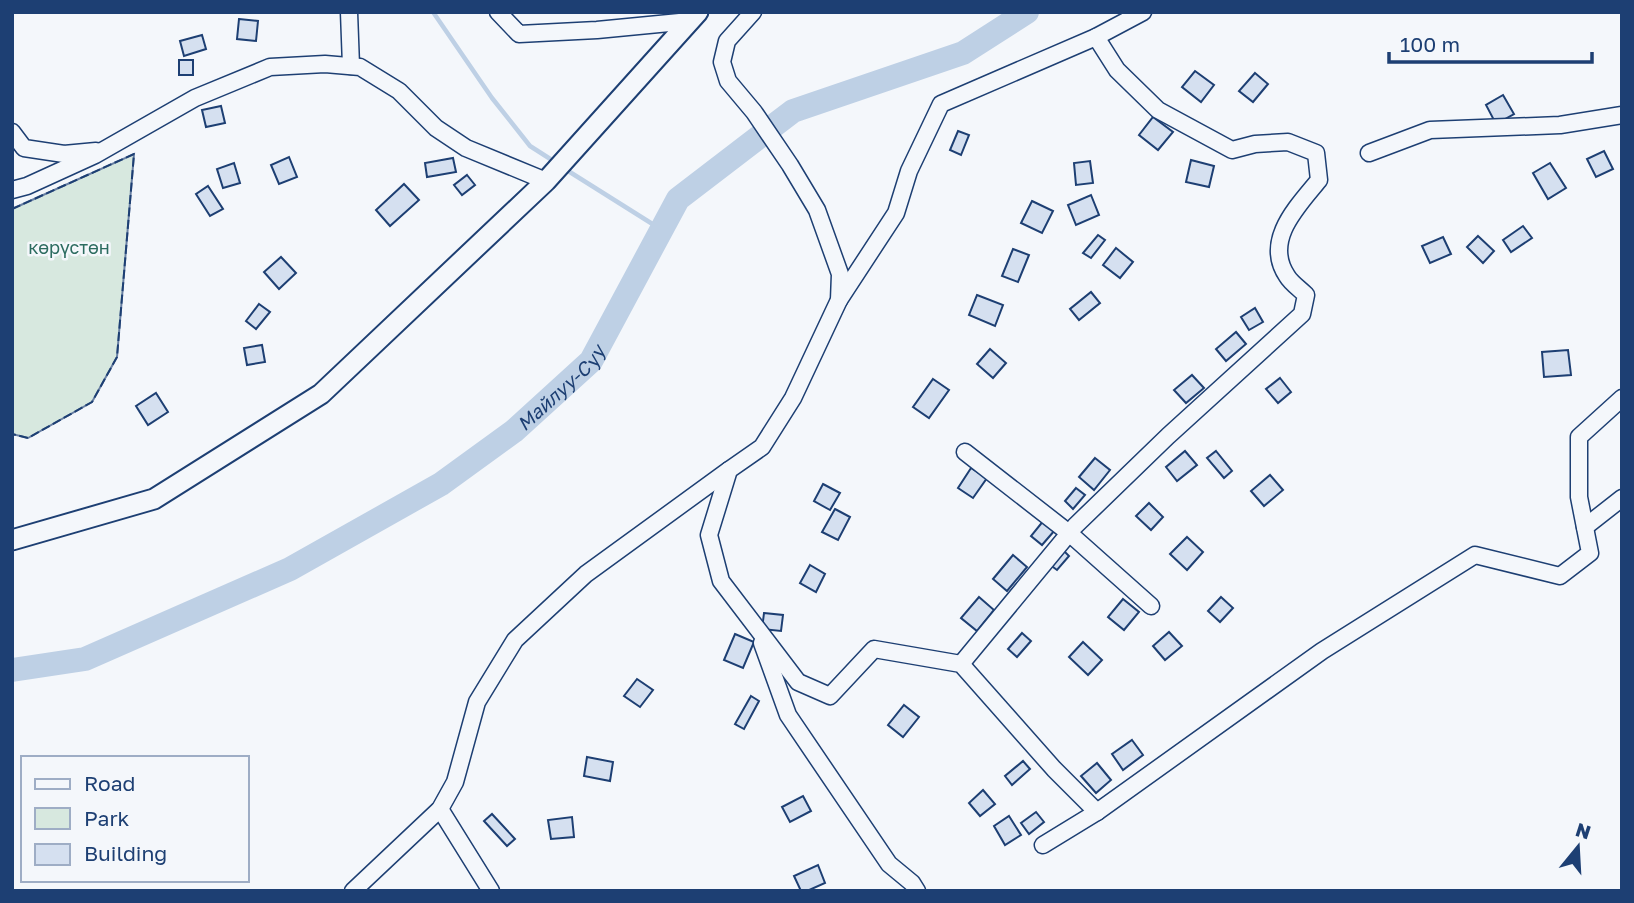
<svg xmlns="http://www.w3.org/2000/svg" width="1634" height="903" font-family="'Golos Text',sans-serif">
<style>
.green{fill:#d7e8df;stroke:#687fa3;stroke-width:2}
.lines{fill:none;stroke-linecap:round;stroke-linejoin:round}
.stream{stroke:#bed0e5;stroke-width:4.5}
.river{stroke:#bed0e5;stroke-width:24}
.building{fill:#d5e0f0;stroke:#1d3f73;stroke-width:2}
.minor-casing{stroke:#1d3f73;stroke-width:19}
.major-casing{stroke:#1d3f73;stroke-width:23}
.minor{stroke:#f4f7fb;stroke-width:16}
.major{stroke:#f4f7fb;stroke-width:19}
.fence{stroke:#1d3f73;stroke-width:2;stroke-dasharray:9 3.5;stroke-linecap:butt}
.labels{text-anchor:middle;dominant-baseline:central;stroke-width:5;stroke-linejoin:round;paint-order:stroke}
.park-label{font-size:18px;fill:#2c6c60;stroke:#f4f7fb}
.water-label{font-size:19px;font-style:italic;fill:#1d3f73;stroke:#f4f7fb}
</style>
<rect width="100%" height="100%" fill="#f4f7fb"/>
<path class="green" d="M134,154l-17,203 -25,45 -64,36 -16,-4v-225z"/>
<g class="lines">
<g class="stream">
<path d="M433,12l59,86 38,48 25,16"/>
<path d="M565,169l97,61"/>
</g>
<path class="river" id="s1" d="M12,670l73,-11 205,-90 151,-85 73,-53 77,-70 87,-162 115,-88 170,-58 64,-41"/>
</g>
<g class="building">
<path d="M239,19l19,2 -2,20 -19,-2z"/>
<path d="M202,35l4,14 -22,7 -4,-15z"/>
<rect x="179" y="60" width="14" height="15"/>
<path d="M1195,71l19,14 -13,17 -19,-15z"/>
<path d="M1255,73l13,11 -15,18 -14,-11z"/>
<path d="M1503,95l11,19 -18,10 -10,-19z"/>
<path d="M221,106l4,17 -19,4 -4,-17z"/>
<path d="M1153,117l20,15 -15,18 -19,-15z"/>
<path d="M958,131l11,4 -8,20 -11,-5z"/>
<path d="M1604,151l9,18 -17,8 -9,-18z"/>
<path d="M289,157l8,20 -18,7 -8,-19z"/>
<path d="M453,158l3,14 -29,5 -2,-14z"/>
<path d="M1191,160l23,6 -5,21 -23,-5z"/>
<path d="M1090,161l3,22 -17,2 -2,-22z"/>
<path d="M234,163l6,20 -17,5 -6,-19z"/>
<path d="M1550,163l16,25 -18,11 -15,-26z"/>
<path d="M467,175l8,10 -13,10 -8,-10z"/>
<path d="M404,184l15,16 -29,26 -14,-16z"/>
<path d="M208,186l15,23 -13,7 -14,-22z"/>
<path d="M1091,195l8,20 -23,10 -8,-20z"/>
<path d="M1032,201l21,10 -11,22 -21,-10z"/>
<path d="M1523,226l9,12 -21,14 -8,-12z"/>
<path d="M1098,235l7,5 -14,18 -8,-5z"/>
<path d="M1478,236l16,15 -11,12 -16,-16z"/>
<path d="M1443,237l8,17 -21,9 -8,-17z"/>
<path d="M1116,248l17,14 -13,16 -17,-13z"/>
<path d="M1013,249l16,6 -11,27 -16,-6z"/>
<path d="M281,257l15,16 -17,16 -15,-17z"/>
<path d="M1091,292l9,11 -21,17 -9,-11z"/>
<path d="M977,295l26,10 -8,21 -26,-11z"/>
<path d="M259,304l11,8 -14,17 -10,-8z"/>
<path d="M1255,308l8,14 -14,8 -8,-13z"/>
<path d="M1236,332l10,12 -20,17 -10,-12z"/>
<path d="M262,345l3,17 -18,3 -3,-17z"/>
<path d="M990,349l16,14 -13,15 -16,-14z"/>
<path d="M1568,350l3,25 -27,2 -2,-25z"/>
<path d="M1192,375l12,13 -18,15 -12,-13z"/>
<path d="M1280,378l11,14 -13,11 -12,-14z"/>
<path d="M933,379l16,11 -20,28 -16,-11z"/>
<path d="M156,393l12,19 -20,13 -12,-19z"/>
<path d="M1185,451l12,14 -20,16 -11,-14z"/>
<path d="M1216,451l16,20 -8,7 -17,-20z"/>
<path d="M1095,458l15,12 -16,20 -15,-13z"/>
<path d="M971,468l16,10 -14,20 -15,-10z"/>
<path d="M1270,475l13,15 -19,16 -13,-15z"/>
<path d="M823,484l17,9 -10,17 -16,-9z"/>
<path d="M1076,488l9,7 -12,14 -8,-8z"/>
<path d="M1149,503l14,14 -12,13 -15,-14z"/>
<path d="M835,509l15,8 -12,23 -16,-8z"/>
<path d="M1044,520l11,10 -13,15 -11,-9z"/>
<path d="M1187,537l16,15 -16,18 -17,-16z"/>
<path d="M1062,549l7,7 -12,14 -8,-6z"/>
<path d="M1013,555l14,12 -20,24 -14,-12z"/>
<path d="M810,565l15,9 -9,18 -16,-9z"/>
<path d="M979,597l15,13 -17,21 -16,-13z"/>
<path d="M1221,597l12,11 -13,14 -12,-11z"/>
<path d="M1123,599l16,13 -15,18 -16,-13z"/>
<path d="M764,613l19,2 -2,16 -19,-2z"/>
<path d="M1169,632l13,14 -17,14 -12,-14z"/>
<path d="M1022,633l9,8 -14,16 -9,-8z"/>
<path d="M735,634l19,8 -11,26 -19,-8z"/>
<path d="M1083,642l19,18 -14,15 -19,-18z"/>
<path d="M637,679l16,11 -13,17 -16,-11z"/>
<path d="M751,696l8,5 -15,28 -9,-5z"/>
<path d="M904,705l15,12 -16,20 -15,-12z"/>
<path d="M1132,740l11,15 -20,15 -11,-16z"/>
<path d="M587,757l26,5 -3,19 -26,-5z"/>
<path d="M1023,761l7,8 -18,16 -7,-9z"/>
<path d="M1097,763l14,17 -15,13 -15,-17z"/>
<path d="M983,790l12,14 -15,12 -11,-13z"/>
<path d="M803,796l8,15 -21,11 -8,-15z"/>
<path d="M1036,812l8,10 -15,12 -8,-11z"/>
<path d="M492,814l23,25 -8,7 -23,-25z"/>
<path d="M1009,816l12,19 -16,10 -11,-19z"/>
<path d="M572,817l2,20 -23,2 -3,-19z"/>
<path d="M818,865l7,18 -18,8h-6l-7,-15z"/>
</g>
<g class="lines">
<defs>
<g id="minor">
<path d="M349,12l2,54"/>
<path d="M498,12l21,22 78,-4 93,-9"/>
<path d="M753,12l-26,29 -5,21 6,19 26,31 36,53 27,45 23,64 -1,26 -46,98 -31,49 -33,23 -20,65 12,46 77,101 32,14 44,-47 87,15 93,105 43,43"/>
<path d="M12,132l12,16 40,6 32,-3"/>
<path d="M1369,153l61,-23 130,-5 62,-10"/>
<path d="M12,190l15,-4 68,-31 100,-57 75,-31 55,-3 35,3 39,24 37,37 30,20 80,33"/>
<path d="M839,300l57,-87 13,-42 32,-67 155,-67 47,-25"/>
<path d="M965,452l104,81 82,73"/>
<path d="M1585,527l37,-29"/>
<path d="M762,643l26,72 101,149 23,19 5,8"/>
<path d="M961,664l114,-138 93,-90 134,-122 4,-19c-6,-6 -15,-12 -19,-19 -24,-36 11,-70 32,-96l-3,-27 -28,-11 -33,2 -23,6 -74,-40 -41,-40 -21,-33"/>
<path d="M440,809l51,82"/>
<path d="M1043,845l54,-33 225,-161 153,-96 85,21 30,-23 -11,-56v-60l43,-39"/>
<path d="M353,891l87,-82 15,-27 22,-80 38,-62 71,-66 143,-104"/>
</g>
<path id="major" d="M12,540l142,-41 167,-105 225,-213 152,-169"/>
</defs>
<use href="#minor" class="minor-casing"/>
<use href="#major" class="major-casing"/>
<use href="#minor" class="minor"/>
<use href="#major" class="major"/>
<path class="fence" d="M12,209l122,-55 -17,203 -25,45 -64,36 -16,-4"/>
</g>
<g class="labels">
<g class="park-label">
<text x="69" y="247">көрүстөн</text>
</g>
<g class="water-label">
<text stroke="none"><textPath href="#s1" startOffset="625">Майлуу-Суу</textPath></text>
</g>
</g>
<rect width="1634" height="903" fill="none" stroke="#1d3f73" stroke-width="28"/>
<rect x="21" y="756" width="228" height="126" fill="#f4f7fb" stroke="#9eadc5" stroke-width="2"/>
<rect x="35" y="779" width="35" height="10" fill="#f4f7fb" stroke="#9eadc5" stroke-width="2"/>
<text x="84" y="791" font-size="21" fill="#1d3f73">Road</text>
<rect x="35" y="808" width="35" height="21" fill="#d7e8df" stroke="#9eadc5" stroke-width="2"/>
<text x="84" y="826" font-size="21" fill="#1d3f73">Park</text>
<rect x="35" y="844" width="35" height="21" fill="#d5e0f0" stroke="#9eadc5" stroke-width="2"/>
<text x="84" y="861" font-size="21" fill="#1d3f73">Building</text>
<g transform="translate(1578 847) rotate(18)" stroke="#f4f7fb" stroke-width="5" paint-order="stroke">
<path d="M0-5L12 26L0 18L-12 26Z" fill="#1d3f73"/>
<text y="-10" font-size="19" font-weight="bold" text-anchor="middle" fill="#1d3f73">N</text>
</g>
<path d="M1389 52v10h203v-10" fill="none" stroke="#1d3f73" stroke-width="3.5"/>
<text x="1400" y="52" font-size="21" fill="#1d3f73" stroke="#f4f7fb" stroke-width="5" paint-order="stroke">100 m</text>
</svg>
